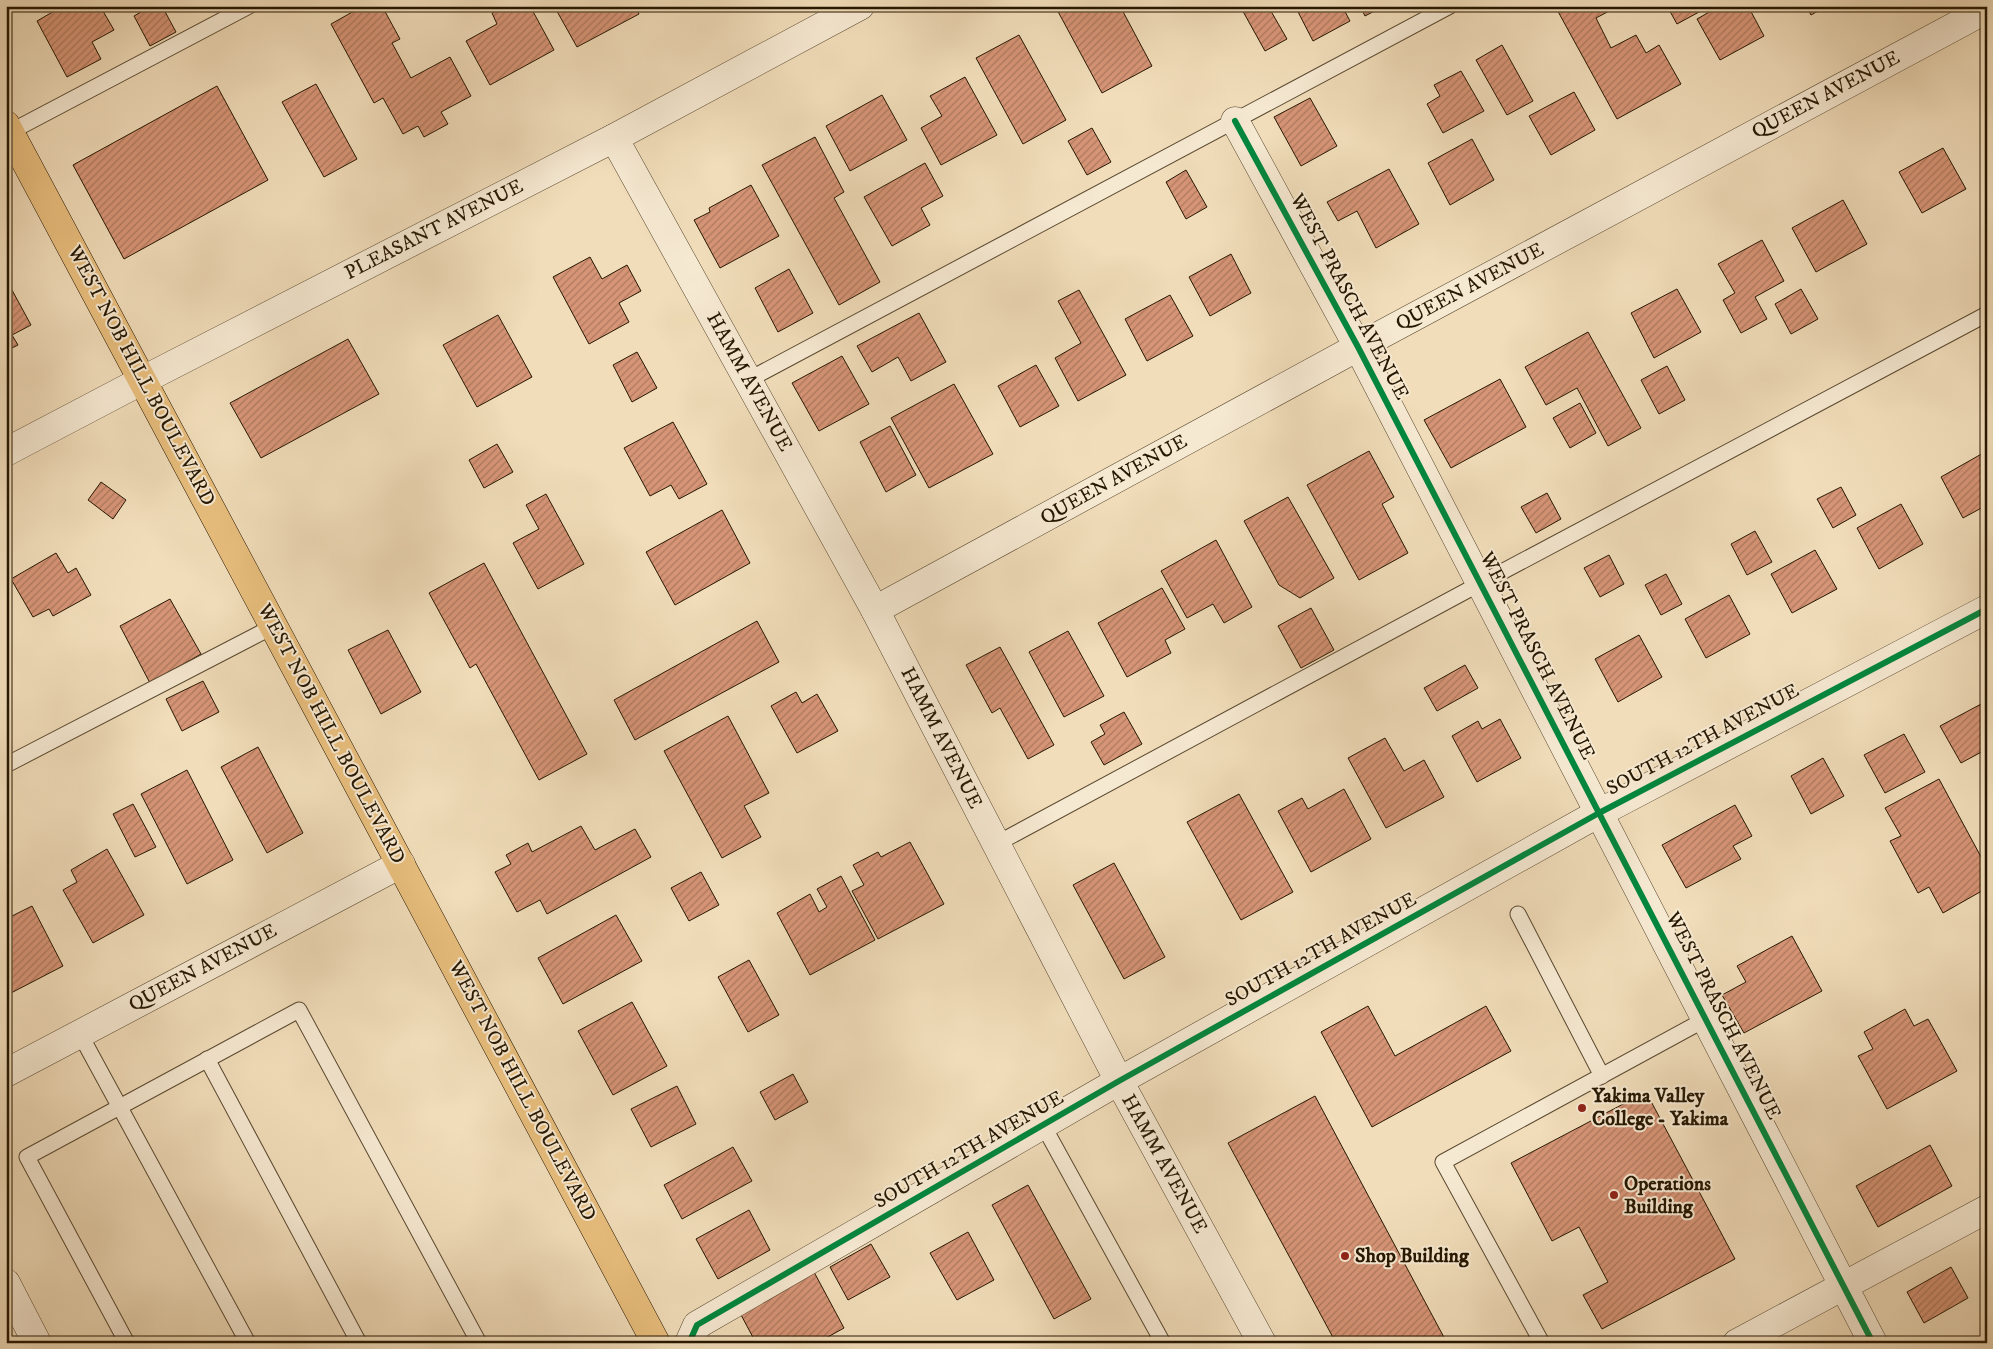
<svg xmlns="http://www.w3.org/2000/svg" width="1993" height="1349" font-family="'IM FELL DW Pica',serif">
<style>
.building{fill:url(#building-hatch);stroke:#261701}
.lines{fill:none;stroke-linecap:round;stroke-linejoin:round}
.lane-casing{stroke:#59482f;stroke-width:17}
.street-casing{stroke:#59482f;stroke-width:29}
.primary-casing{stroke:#261701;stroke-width:29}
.lane{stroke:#f6e9d2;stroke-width:15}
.street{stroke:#f6e9d2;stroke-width:28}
.primary{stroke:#e8be7d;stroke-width:28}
.cycleway-casing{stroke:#f6e9d2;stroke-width:9}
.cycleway{stroke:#00873e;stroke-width:6}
.poi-dot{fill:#8f2418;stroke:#f6e9d2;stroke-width:2}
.labels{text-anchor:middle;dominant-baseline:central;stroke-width:4;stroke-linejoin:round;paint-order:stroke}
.street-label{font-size:20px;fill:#261701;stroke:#f6e9d2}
.poi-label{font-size:20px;font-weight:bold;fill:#261701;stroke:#f6e9d2;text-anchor:start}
</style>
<defs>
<pattern id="building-hatch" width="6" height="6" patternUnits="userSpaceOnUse" patternTransform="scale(1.25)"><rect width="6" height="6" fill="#d79577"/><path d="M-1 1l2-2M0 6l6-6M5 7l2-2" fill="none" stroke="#ae795f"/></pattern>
</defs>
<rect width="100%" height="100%" fill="#f1ddba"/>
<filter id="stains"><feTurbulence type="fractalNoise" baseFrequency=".004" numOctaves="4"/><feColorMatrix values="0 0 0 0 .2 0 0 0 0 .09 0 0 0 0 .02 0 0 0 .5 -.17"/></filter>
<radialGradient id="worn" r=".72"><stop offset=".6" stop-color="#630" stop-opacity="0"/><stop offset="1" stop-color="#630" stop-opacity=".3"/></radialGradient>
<g class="building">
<path d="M63,6h37l14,24 -22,12 9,17 -34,18 -30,-56z"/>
<path d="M152,6h10l14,26 -26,14 -16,-30z"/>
<path d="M363,6h19l18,33 -8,4 19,35 39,-21 21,39 -30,16 7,12 -24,13 -6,-11 -15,8 -20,-36 -9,5 -43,-79z"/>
<path d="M505,6h25l24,44 -64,35 -24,-44 31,-17 -5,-11z"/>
<path d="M554,6h81l4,8 -62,33z"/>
<path d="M1055,6h65l32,60 -50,27z"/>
<path d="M1240,6h28l19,33 -22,12z"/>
<path d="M1295,6h47l8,15 -37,20z"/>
<path d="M1360,6h24l-19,10z"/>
<path d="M1555,6h57l1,3 -17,9 15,30 25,-13 10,18 13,-8 22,39 -64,35z"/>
<path d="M1667,6h43l-33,18z"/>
<path d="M1720,6h28l16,30 -44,24 -23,-41z"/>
<path d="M1806,6h21l-16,9z"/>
<path d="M1019,35l47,85 -43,24 -47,-86z"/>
<path d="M1502,45l31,56 -26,14 -31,-55z"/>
<path d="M1461,71l23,40 -41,22 -16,-29 13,-8 -6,-11z"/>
<path d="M965,77l32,58 -56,30 -20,-37 21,-12 -12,-20z"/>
<path d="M316,84l41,75 -33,18 -42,-75z"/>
<path d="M217,86l51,94 -144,79 -51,-94z"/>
<path d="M1574,92l21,38 -44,25 -22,-39z"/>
<path d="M882,95l25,45 -57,31 -24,-45z"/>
<path d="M1310,98l27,48 -36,20 -27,-49z"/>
<path d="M1987,120v13l-5,-10z"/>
<path d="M1092,128l19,34 -24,13 -19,-34z"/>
<path d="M815,137l29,55 -10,6 46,84 -41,23 -77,-140z"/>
<path d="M1472,139l22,41 -44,25 -22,-42z"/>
<path d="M1943,148l23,41 -44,24 -23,-41z"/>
<path d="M925,163l18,33 -22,12 9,17 -38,21 -28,-49z"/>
<path d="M1389,169l30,55 -43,24 -19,-37 -19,10 -11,-19z"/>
<path d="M1186,170l21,37 -21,12 -20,-37z"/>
<path d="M751,185l28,51 -59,32 -26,-48 16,-8 -1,-4z"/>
<path d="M1843,200l24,44 -51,28 -24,-44z"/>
<path d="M1762,240l22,41 -29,16 12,22 -26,14 -18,-33 12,-7 -17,-29z"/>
<path d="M1231,254l20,39 -41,23 -21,-39z"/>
<path d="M590,257l12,22 25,-14 14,26 -22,12 10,19 -40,22 -36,-67z"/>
<path d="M789,269l24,44 -35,19 -23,-44z"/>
<path d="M6,279l25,46 -19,10 6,10 -12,6z"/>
<path d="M1677,289l24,43 -47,26 -23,-45z"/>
<path d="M1801,289l17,30 -27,15 -16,-30z"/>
<path d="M1079,290l47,85 -48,26 -23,-43 26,-15 -23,-42z"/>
<path d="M1170,295l23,41 -46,25 -22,-42z"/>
<path d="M919,313l27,49 -35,19 -13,-24 -26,15 -15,-26z"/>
<path d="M498,315l34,62 -55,30 -34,-62z"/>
<path d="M1588,332l53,96 -33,18 -31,-58 -31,17 -21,-38z"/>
<path d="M348,339l31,55 -118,64 -31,-55z"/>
<path d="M637,352l20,36 -25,14 -19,-37z"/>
<path d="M842,356l27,48 -50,27 -27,-48z"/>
<path d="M1036,365l23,41 -39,21 -22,-41z"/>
<path d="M1667,366l18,34 -26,14 -18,-34z"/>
<path d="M1500,379l26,48 -75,41 -27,-48z"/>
<path d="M954,384l39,70 -64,34 -38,-70z"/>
<path d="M1580,403l16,30 -26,15 -17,-30z"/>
<path d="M673,422l34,62 -28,15 -8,-14 -21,11 -26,-48z"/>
<path d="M890,426l26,49 -30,17 -26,-50z"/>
<path d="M497,444l16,28 -29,16 -15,-28z"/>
<path d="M1369,451l25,46 -12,7 26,49 -49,27 -52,-95z"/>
<path d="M1985,452l2,4v49l-24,13 -22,-41z"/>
<path d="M101,482l25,18 -13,19 -25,-19z"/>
<path d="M1841,487l15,28 -23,13 -16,-29z"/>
<path d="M1547,493l14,26 -25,14 -15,-26z"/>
<path d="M546,494l38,70 -46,25 -25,-46 26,-14 -13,-24z"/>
<path d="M1288,497l46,81 -34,20 -21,-13 -35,-64z"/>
<path d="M1901,504l22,40 -44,25 -22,-41z"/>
<path d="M722,510l28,53 -75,42 -29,-53z"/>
<path d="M1755,531l17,31 -25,13 -16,-31z"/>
<path d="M1216,540l36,67 -28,16 -11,-19 -26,14 -26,-47z"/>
<path d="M1815,550l22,39 -45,24 -21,-39z"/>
<path d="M56,553l12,20 8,-5 15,27 -38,21 -4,-7 -16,8 -22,-38z"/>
<path d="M1609,555l15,29 -24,13 -16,-29z"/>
<path d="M484,563l103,191 -48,26 -63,-116 -6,4 -41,-75z"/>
<path d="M1666,574l16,30 -21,11 -16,-30z"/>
<path d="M1162,588l23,41 -20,11 6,13 -44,24 -29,-54z"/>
<path d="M1729,595l21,39 -44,24 -21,-39z"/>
<path d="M170,599l31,55 -51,29 -30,-57z"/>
<path d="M1311,608l23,42 -33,18 -23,-42z"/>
<path d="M757,621l22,41 -144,78 -21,-40z"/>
<path d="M388,630l33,62 -40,22 -33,-64z"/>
<path d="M1068,631l36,65 -40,21 -35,-65z"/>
<path d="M1639,635l23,42 -44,25 -23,-43z"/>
<path d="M1000,647l54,98 -26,14 -28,-51 -8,5 -26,-48z"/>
<path d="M1465,665l13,23 -41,23 -13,-23z"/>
<path d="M203,681l16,31 -37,19 -16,-32z"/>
<path d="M796,692l6,11 15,-9 21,37 -41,22 -26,-47z"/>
<path d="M1983,703l4,7v39l-26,14 -21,-37z"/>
<path d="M1124,712l18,32 -38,21 -13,-23 14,-8 -5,-9z"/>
<path d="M728,716l41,77 -25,13 17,31 -39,21 -58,-107z"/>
<path d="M1500,719l21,39 -44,24 -25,-46 26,-15 4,8z"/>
<path d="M1904,734l21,38 -40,21 -21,-38z"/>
<path d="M1385,738l19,33 20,-11 20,37 -58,31 -38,-70z"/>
<path d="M258,747l45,86 -36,20 -46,-86z"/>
<path d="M1823,758l21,38 -33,18 -20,-38z"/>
<path d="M187,770l46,90 -46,24 -46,-90z"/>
<path d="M1939,779l48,89v20l-44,25 -14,-26 -11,6 -28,-52 11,-5 -16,-28z"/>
<path d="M1344,789l27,50 -60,33 -33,-61 24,-13 6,11z"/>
<path d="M1239,794l54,98 -52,28 -54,-98z"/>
<path d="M133,804l23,43 -21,10 -22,-43z"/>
<path d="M1735,805l17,31 -19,10 8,13 -55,29 -24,-43z"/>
<path d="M581,826l14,24 40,-21 16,28 -104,57 -7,-14 -23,12 -22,-40 16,-8 -5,-9 22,-12 4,9z"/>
<path d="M910,842l34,62 -66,35 -26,-48 12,-6 -11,-20 25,-13 3,5z"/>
<path d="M107,849l37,66 -51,28 -30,-53 14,-8 -6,-12z"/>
<path d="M1114,863l51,94 -41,22 -51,-94z"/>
<path d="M701,872l18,33 -30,16 -18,-33z"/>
<path d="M841,876l34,64 -65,35 -33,-62 33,-19 9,18 8,-5 -10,-18z"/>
<path d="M32,906l31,60 -52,27 -5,-9v-65z"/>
<path d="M616,915l26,46 -79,43 -25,-46z"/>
<path d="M1792,936l30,55 -78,42 -22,-38 24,-13 -9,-16z"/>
<path d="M749,960l30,55 -31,17 -30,-55z"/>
<path d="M632,1002l35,64 -54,29 -35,-64z"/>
<path d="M1368,1006l27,50 91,-50 25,45 -139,76 -51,-95z"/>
<path d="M1905,1009l9,17 14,-7 29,52 -70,38 -29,-53 15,-7 -9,-17z"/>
<path d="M793,1074l15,28 -33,18 -15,-28z"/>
<path d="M677,1086l19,38 -45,23 -20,-38z"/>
<path d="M1646,1092l89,167 -133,70 -19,-34 25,-13 -29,-55 -27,14 -41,-78z"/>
<path d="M1315,1096l39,73 93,174h-111l-108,-200z"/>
<path d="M1930,1145l22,41 -74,41 -22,-41z"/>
<path d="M733,1147l19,34 -70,38 -18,-34z"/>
<path d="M1028,1185l63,114 -37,20 -62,-114z"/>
<path d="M749,1210l21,40 -52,29 -22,-40z"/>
<path d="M968,1232l26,48 -37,20 -27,-47z"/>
<path d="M871,1244l19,33 -42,23 -18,-33z"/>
<path d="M1951,1267l17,31 -44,25 -17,-31z"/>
<path d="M814,1272l30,56 -27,15h-61l-16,-30z"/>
</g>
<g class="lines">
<defs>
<g id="lane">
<path d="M10,132l239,-126"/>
<path d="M748,380l702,-374"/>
<path d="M6,765l268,-139"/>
<path d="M996,844l485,-261 506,-269"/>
<path d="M1518,914l84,162"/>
<path d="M80,1034l168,309"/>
<path d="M207,1059l152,284"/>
<path d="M1043,1125l120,218"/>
<path d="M127,1343l-100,-186 272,-147 180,333"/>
<path d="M1542,1343l-99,-181 263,-143"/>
</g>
<g id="street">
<path d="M1235,121l123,226 515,996"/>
<path d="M614,138l261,472 244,471 143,262"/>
<path d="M6,452l137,-72 471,-242 246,-132"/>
<path d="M875,610l483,-263 629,-338"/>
<path d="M6,1073l395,-209"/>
<path d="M6,1283l31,60"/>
<path d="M689,1343l8,-18 422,-244 480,-268 388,-204"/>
<path d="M1737,1343l250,-134"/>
</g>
<path id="primary" d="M6,125l650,1218"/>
</defs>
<use href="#lane" class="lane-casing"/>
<use href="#street" class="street-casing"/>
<use href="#primary" class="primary-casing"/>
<use href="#lane" class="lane"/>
<use href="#street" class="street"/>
<use href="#primary" class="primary"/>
<defs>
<g id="cycleway">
<path d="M1235,121l123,226 515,996"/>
<path d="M689,1343l8,-18 422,-244 480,-268 388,-204"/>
</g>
</defs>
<use href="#cycleway" class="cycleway-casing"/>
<use href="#cycleway" class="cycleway"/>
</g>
<g class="poi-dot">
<circle cx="1582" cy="1108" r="5"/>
<circle cx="1614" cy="1195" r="5"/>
<circle cx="1345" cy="1256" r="5"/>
</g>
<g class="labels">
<g class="street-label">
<text transform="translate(1826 95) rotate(-28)">QUEEN AVENUE</text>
<text transform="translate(434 230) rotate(-27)">PLEASANT AVENUE</text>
<text transform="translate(1470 287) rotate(-28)">QUEEN AVENUE</text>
<text transform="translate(1349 297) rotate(62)">WEST PRASCH AVENUE</text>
<text transform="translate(141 376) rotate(62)">WEST NOB HILL BOULEVARD</text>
<text transform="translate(749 382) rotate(61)">HAMM AVENUE</text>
<text transform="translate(1114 480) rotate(-29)">QUEEN AVENUE</text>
<text transform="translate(1537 656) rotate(63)">WEST PRASCH AVENUE</text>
<text transform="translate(331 734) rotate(62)">WEST NOB HILL BOULEVARD</text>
<text transform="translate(941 738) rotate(63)">HAMM AVENUE</text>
<text transform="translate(1703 740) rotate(-28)">SOUTH 12TH AVENUE</text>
<text transform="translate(1321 950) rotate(-29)">SOUTH 12TH AVENUE</text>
<text transform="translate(203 968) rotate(-28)">QUEEN AVENUE</text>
<text transform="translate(1723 1016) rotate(63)">WEST PRASCH AVENUE</text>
<text transform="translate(522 1091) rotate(62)">WEST NOB HILL BOULEVARD</text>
<text transform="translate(969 1150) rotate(-30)">SOUTH 12TH AVENUE</text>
<text transform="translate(1164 1164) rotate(61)">HAMM AVENUE</text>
</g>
<g class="poi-label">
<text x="1592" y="1096">Yakima Valley<tspan x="1592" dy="23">College - Yakima</tspan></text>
<text x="1624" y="1184">Operations<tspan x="1624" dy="23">Building</tspan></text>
<text x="1355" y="1256">Shop Building</text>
</g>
</g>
<rect width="1993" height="1349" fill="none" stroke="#f1ddba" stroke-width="25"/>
<rect x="8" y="8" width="1978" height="1334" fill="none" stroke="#261701" stroke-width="2.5"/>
<rect x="12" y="12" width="1968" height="1324" fill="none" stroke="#261701"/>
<rect width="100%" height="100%" filter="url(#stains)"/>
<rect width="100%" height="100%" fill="url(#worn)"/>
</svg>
